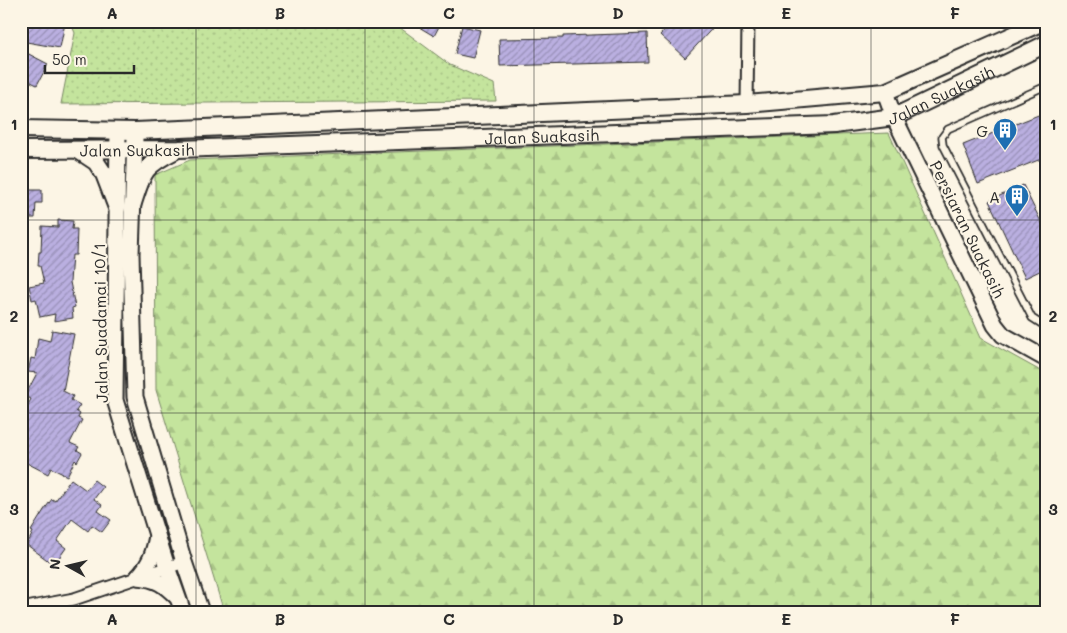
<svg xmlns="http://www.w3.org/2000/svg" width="1067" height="633" font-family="Mali,sans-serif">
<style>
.forest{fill:url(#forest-firs);stroke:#788864}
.park{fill:url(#park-dots);stroke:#788864}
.building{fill:url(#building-hatch);stroke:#2b2b2b}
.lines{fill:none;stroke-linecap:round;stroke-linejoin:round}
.service-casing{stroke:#2b2b2b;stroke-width:9}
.minor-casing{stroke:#2b2b2b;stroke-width:15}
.tertiary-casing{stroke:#2b2b2b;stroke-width:19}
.secondary-casing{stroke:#2b2b2b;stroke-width:20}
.service{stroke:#fcf5e5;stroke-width:5.5}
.minor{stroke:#fcf5e5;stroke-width:11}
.tertiary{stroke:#fcf5e5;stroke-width:15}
.secondary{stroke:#fcf5e5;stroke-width:16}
.grid{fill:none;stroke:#2b2b2b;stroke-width:1;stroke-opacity:0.55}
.labels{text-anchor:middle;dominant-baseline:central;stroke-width:4.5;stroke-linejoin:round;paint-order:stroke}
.street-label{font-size:16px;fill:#2b2b2b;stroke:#fcf5e5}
.poi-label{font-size:16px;fill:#2b2b2b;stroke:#fcf5e5;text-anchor:end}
.neatline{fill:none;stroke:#2b2b2b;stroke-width:2}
.grid-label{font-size:16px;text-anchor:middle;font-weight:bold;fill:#2b2b2b}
</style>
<defs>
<pattern id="forest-firs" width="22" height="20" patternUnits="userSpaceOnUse" patternTransform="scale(1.25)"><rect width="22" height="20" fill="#c4e49d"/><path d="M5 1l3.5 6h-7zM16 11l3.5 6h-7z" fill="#a9c487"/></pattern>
<pattern id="park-dots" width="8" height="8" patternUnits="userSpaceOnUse" patternTransform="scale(1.25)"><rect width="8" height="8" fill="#c4e49d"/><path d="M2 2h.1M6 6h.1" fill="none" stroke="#a9c487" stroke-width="1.8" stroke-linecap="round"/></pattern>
<pattern id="building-hatch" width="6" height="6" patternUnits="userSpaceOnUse" patternTransform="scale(1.25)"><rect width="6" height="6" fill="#baafe0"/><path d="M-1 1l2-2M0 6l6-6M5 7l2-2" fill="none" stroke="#978fb6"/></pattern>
</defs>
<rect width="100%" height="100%" fill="#fcf5e5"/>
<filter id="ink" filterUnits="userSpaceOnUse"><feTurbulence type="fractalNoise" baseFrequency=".02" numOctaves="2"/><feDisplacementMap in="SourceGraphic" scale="10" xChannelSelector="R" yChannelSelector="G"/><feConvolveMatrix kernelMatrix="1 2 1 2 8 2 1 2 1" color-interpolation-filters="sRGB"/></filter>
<g filter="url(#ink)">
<path class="forest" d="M889,133l92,205 65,36v238h-822l-68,-222 -1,-215 35,-15z"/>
<path class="park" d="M70,21h327l2,6 51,38 44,19 2,17 -435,3 14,-71z"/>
<g class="building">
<path d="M21,21l44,2 -5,25 -39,-7z"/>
<path d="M409,21h33l-8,15z"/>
<path d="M673,21h46l-34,37 -25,-23z"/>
<path d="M462,26l18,4 -7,28 -18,-4z"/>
<path d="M647,33l1,29 -148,4 -1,-27 64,-1v-2z"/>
<path d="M21,50l27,14 -11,21 -16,-8z"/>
<path d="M1046,112v45l-68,27 -15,-39z"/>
<path d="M1023,185l23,47v36l-21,10 -36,-77z"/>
<path d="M21,190h21v13h-6l-1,15h-13z"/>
<path d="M58,220l15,1 -1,8h5l-1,26h-4l-2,27 5,25 -3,1 1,10 -19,3 1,-7 -15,3 -4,-18 -4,1 -3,-14 15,-3 -4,-17h-2l1,-14h2l1,-26 16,1z"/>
<path d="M52,330l22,4 -11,57 10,5 -2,4 9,5 -4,6 4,3 -2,4 4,2 -12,23 9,4 -2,3 5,3 -5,9 -2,-2 -8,16 -16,-8 -3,6 -27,-14v-42l10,-19 -6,-3 12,-23 -9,-1 3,-14 4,1 3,-21 12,3z"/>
<path d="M71,479l15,11 8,-10 9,7 -9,12 8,6 -4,6 13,9 -9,12 -10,-7 -4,6 -16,-12 -15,22 9,7 -12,17 -27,-20 6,-13 -2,-1 13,-21 8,-11 3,2z"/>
</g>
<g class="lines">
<defs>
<path id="service" d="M1046,86l-98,43 -6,8 1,8 89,173 14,9"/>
<g id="minor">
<path d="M747,104l1,-83"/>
<path d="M21,609l53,-10 110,-37"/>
</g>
<g id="tertiary">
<path d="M885,92l9,25 101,208 8,10 43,24"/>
<path d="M118,131l-3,269 52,167 16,45"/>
<path d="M135,138l-4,116 4,143 49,165 17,50"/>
<path d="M138,577c12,-13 16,-24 19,-41"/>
<path d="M138,577c19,2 26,7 39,20"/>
</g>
<g id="secondary">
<path d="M21,129l114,2 612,-27 138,-12 160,-71"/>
<path id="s1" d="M21,150l158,-1 655,-24 60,-8 152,-73"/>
<path d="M78,150l18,12 8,12 13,34"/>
<path d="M132,206c11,-33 10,-39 42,-55"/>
</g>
</defs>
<use href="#service" class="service-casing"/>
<use href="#minor" class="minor-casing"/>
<use href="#tertiary" class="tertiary-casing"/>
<use href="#secondary" class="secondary-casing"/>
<use href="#service" class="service"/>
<use href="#minor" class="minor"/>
<use href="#tertiary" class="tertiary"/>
<use href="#secondary" class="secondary"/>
</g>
</g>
<path class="grid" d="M196,21v591M365,21v591M534,21v591M702,21v591M871,21v591M21,220h1025M21,413h1025"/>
<defs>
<symbol id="building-pin" viewBox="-11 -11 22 30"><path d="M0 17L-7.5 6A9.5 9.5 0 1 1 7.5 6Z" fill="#1f6fb2" stroke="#fcf5e5"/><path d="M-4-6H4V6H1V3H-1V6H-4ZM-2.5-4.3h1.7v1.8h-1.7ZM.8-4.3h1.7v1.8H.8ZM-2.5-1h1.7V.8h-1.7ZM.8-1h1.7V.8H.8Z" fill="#fff"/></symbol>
</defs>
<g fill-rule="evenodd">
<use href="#building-pin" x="991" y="116" width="28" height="38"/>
<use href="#building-pin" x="1003" y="182" width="28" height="38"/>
</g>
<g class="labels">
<g class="street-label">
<text stroke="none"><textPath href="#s1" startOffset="926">Jalan Suakasih</textPath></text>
<text stroke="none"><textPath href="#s1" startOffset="521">Jalan Suakasih</textPath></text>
<text stroke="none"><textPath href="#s1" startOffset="116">Jalan Suakasih</textPath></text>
<text transform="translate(968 229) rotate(64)">Persiaran Suakasih</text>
<text transform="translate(100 323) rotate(-91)">Jalan Suadamai 10/1</text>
</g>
<g class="poi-label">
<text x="988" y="130">G</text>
<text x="1000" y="196">A</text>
</g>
</g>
<rect width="1067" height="633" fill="none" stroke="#fcf5e5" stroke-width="55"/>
<g transform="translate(68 566) rotate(278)" stroke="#fcf5e5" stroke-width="4" paint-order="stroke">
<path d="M0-4L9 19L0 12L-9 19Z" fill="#2b2b2b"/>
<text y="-8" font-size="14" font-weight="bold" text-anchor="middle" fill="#2b2b2b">N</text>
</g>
<path d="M45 65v8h89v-8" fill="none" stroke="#2b2b2b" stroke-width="2.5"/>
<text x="52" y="65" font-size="15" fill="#2b2b2b" stroke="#fcf5e5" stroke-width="4" paint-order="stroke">50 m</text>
<rect x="28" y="28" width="1012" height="578" class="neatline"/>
<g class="grid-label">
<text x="112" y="19">A</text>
<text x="280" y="19">B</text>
<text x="449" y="19">C</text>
<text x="618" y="19">D</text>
<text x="786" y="19">E</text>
<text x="955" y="19">F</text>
<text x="14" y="130">1</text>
<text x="1053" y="130">1</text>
<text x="14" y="322">2</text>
<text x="1053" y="322">2</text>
<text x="14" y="515">3</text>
<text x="1053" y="515">3</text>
<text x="112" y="625">A</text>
<text x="280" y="625">B</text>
<text x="449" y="625">C</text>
<text x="618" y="625">D</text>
<text x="786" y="625">E</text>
<text x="955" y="625">F</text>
</g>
</svg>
